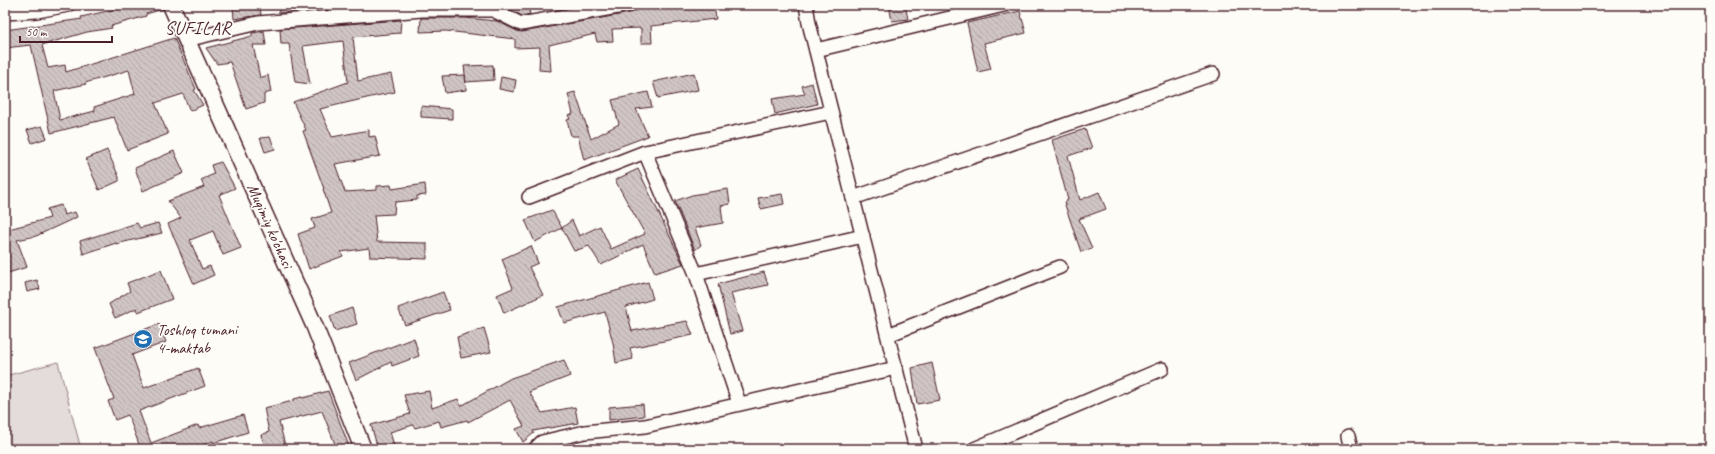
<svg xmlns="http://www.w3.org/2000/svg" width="1715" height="454" font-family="Caveat,sans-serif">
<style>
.grass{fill:#e3dcda;stroke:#967e82}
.building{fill:url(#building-back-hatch);stroke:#4a1f2b;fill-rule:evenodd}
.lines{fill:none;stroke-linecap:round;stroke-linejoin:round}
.minor-casing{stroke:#4a1f2b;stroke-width:16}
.tertiary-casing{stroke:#4a1f2b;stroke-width:19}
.minor{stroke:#fdfcf7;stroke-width:13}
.tertiary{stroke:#fdfcf7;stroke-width:16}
.labels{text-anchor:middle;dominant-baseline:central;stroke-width:3.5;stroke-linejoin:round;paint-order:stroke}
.street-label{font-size:16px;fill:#4a1f2b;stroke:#fdfcf7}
.poi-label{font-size:16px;fill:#4a1f2b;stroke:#fdfcf7;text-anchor:start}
.quarter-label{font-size:18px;letter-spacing:1px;fill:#4a1f2b;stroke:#fdfcf7}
</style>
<defs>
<pattern id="building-back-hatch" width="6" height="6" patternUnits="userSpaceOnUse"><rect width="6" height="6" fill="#d0c5c4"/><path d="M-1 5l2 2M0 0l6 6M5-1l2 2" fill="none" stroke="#b4a9a9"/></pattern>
</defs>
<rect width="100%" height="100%" fill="#fdfcf7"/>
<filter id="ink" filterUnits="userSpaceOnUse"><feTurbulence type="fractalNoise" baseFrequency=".025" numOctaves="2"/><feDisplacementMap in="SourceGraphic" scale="8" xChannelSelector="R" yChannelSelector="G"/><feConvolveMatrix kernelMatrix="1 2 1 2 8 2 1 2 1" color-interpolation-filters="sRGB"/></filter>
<g filter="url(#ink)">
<path class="grass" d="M58,362l23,87h-76v-73z"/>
<g class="building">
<path d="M134,5h28l1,4 -17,5v2l-35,10 1,2 -25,4 -45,13 6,23 17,-3 1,7 108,-34 22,51 -2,1 9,15 -13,6 -7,-17 -28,9 13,31 -41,16 -13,-33 -63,16 -20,-88 -26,3v-18l77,-11 -1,-2zM129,70l6,24 -41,13 1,4 -35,9 -6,-29 32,-7 -1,-1z"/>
<path d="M278,5h72v3l-71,5z"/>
<path d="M508,5h20l2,9 -8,2 -14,-8z"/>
<path d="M671,5h43l2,14 -65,7 1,17h-11v-15l-29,1 1,12 -16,1 -2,-8 -46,11 2,26 -12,-1 1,-23 -25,1v-9l-69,-8 -26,1 1,-14h44l32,3 20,10 5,1 108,-19 10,-4z"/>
<path d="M889,5h16l3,14 -16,2z"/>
<path d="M260,6l1,9 -27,4 -1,-12z"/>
<path d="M1020,11l6,22 -42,10 7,26 -13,3 -11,-49z"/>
<path d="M401,20l-1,13 -47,4 5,44 33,-7 4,18 -24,5 -51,12 12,28 37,-7v7l6,-1 5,20 -45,8 10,28 32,-2v-4l14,-1 1,4 33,-5 1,11 -9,1v4l-22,2 -1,12 -20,1 3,27 50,1v16l-57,-2 -1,-9 -28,4 2,4 -34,13 -11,-35 17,-6 -3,-9 19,-6 -8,-24h1l-21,-58 3,-1 -13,-28 55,-20 -5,-41 -40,5 7,38 -15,-2 -6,-38h-8l-1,-15z"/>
<path d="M264,31l2,14h-13l7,33 8,-3 3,17 -7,2v9l-18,6 -16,-47 -13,2 -11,-16 46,-12v-3z"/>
<path d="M493,65l1,15 -28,2 -2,-16z"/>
<path d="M694,73l4,17 -40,8 -5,-16z"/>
<path d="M465,75l1,15 -21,3 -3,-17z"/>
<path d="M501,77l15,3 -2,12 -15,-3z"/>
<path d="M812,83l5,21 -42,10 -3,-15 33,-5 -3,-8z"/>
<path d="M575,92l16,47 28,-15 -7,-24 36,-8 4,15 -16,2 12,27 -64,24 -6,-24h-7l-4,-16 3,-1 -2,-4 5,-1 -5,-20z"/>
<path d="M421,106l31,3v10l-31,-2z"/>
<path d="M42,126l5,12 -15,5 -5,-13z"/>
<path d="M1085,129l7,19 -24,8 12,44 19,-8 7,17 -27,10 13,29 -11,4 -17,-50 4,-2 -16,-60z"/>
<path d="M270,137l5,12 -10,3 -5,-14z"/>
<path d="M107,150l12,27v4l-20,9 -13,-31z"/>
<path d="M174,151l10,22 -41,18 -8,-23z"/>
<path d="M221,162l14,26 -16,7 22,53 -18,7 -10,-24 -23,9 12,29 8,-3 4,9 -20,9 -26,-60 13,-6 -13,-17 36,-14 -3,-7 13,-6 -3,-9z"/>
<path d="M638,169l45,95 -28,9 -12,-29 -42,21 -12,-19 -15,5 -12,-23 10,-8 7,16 21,-10 11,23 34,-15 -30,-54z"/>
<path d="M728,189l2,15 -9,2 2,17 -28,5 6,17 -6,5 -20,-49 17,-6z"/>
<path d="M782,194l2,10 -23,5 -3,-11z"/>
<path d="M61,205l3,10 11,-3 2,5 -41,19 -19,4 10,27 -22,7v-44l45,-12 -3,-9z"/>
<path d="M552,210l10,18 -27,14 -10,-22z"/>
<path d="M137,223l3,5 18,-5 4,10 -46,11v-1l-33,11 -3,-13z"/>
<path d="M531,246l7,17 -9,4 14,28 -39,18 -7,-18 16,-7 -11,-29z"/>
<path d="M161,270l11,29 -34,13 -1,-4 -22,10 -6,-14 21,-13 -3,-8z"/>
<path d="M764,272l4,13 -37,8 11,38 -12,3 -12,-50z"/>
<path d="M37,280l3,9 -13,3 -2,-9z"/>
<path d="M648,282l5,17 -27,8 6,24 55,-10 6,14 -63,13 3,11 -17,4 -3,-20 -8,-31 -41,11 -6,-16z"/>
<path d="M443,292l7,18 -45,15 -7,-17z"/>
<path d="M352,308l5,16 -22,7 -5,-15z"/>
<path d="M159,324l7,18 -34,13 12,33 54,-20 7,18 -66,25 12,32 47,-18 1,3 44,-13 5,17 -35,11v-2l-21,8h-56l4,-2 -12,-32 -13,5 -7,-19 6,-2 -19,-51z"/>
<path d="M484,328l7,24 -30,6 -4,-21z"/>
<path d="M414,338l5,18 -27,10 -1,-4 -35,18 -7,-17z"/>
<path d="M564,360l6,16 -41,16 13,21 33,-6 3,16 -45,8 1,2 -11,9 -7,-13 8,-3 -14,-26 -42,22 -1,-2 -26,7 -2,-6 -24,7 -2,-3 -23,7 5,17h-17l-7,-24 39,-11 -6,-19 25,-4 3,17 26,-9 3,7 50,-28z"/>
<path d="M932,363l8,37 -23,4 -5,-36z"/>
<path d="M328,391l22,58h-13l-15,-38 -43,11 7,27h-20l-5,-14 8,-3 -5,-24 29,-7 1,-2 8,-2 1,1z"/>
<path d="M643,404l1,12 -35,4v-13z"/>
</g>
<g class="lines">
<defs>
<g id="minor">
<path d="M806,5l3,18 107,426"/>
<path d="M5,13l32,-2 31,-6"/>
<path d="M186,40l72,-17 164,-13h71l28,14 108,-19"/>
<path d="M816,50l188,-45"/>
<path d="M645,152l51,122 43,129"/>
<path d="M529,197l116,-45 186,-40"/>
<path d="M853,198l360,-124"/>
<path d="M696,274l167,-38"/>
<path d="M888,335l172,-68"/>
<path d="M1348,436l3,13"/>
<path d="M535,449l7,-7 43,-10 60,-6 251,-58"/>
<path d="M974,449l188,-80"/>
</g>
<path id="tertiary" d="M171,5l143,320 49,124"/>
</defs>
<use href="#minor" class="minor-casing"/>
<use href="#tertiary" class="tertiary-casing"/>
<use href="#minor" class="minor"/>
<use href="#tertiary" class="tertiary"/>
</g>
</g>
<defs>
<symbol id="school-disc" viewBox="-11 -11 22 22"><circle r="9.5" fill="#1f6fb2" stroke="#fdfcf7"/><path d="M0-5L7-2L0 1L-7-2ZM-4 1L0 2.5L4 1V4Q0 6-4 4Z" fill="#fff"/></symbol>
</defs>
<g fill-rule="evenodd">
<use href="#school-disc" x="132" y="328" width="22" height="22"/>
</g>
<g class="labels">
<g class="street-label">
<text transform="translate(270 226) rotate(66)">Muqimiy ko'chasi</text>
</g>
<g class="poi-label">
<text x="157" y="330">Toshloq tumani<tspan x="157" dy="18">4-maktab</tspan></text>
</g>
<g class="quarter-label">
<text x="198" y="28">SUFILAR</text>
</g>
</g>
<rect width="1715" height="454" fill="none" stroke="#fdfcf7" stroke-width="20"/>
<rect x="10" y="10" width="1695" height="434" fill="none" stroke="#4a1f2b" stroke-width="1.5" filter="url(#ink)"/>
<path d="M20 36v6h92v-6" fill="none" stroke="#4a1f2b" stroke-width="2"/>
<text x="26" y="36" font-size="12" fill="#4a1f2b" stroke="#fdfcf7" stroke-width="3" paint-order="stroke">50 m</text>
</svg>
